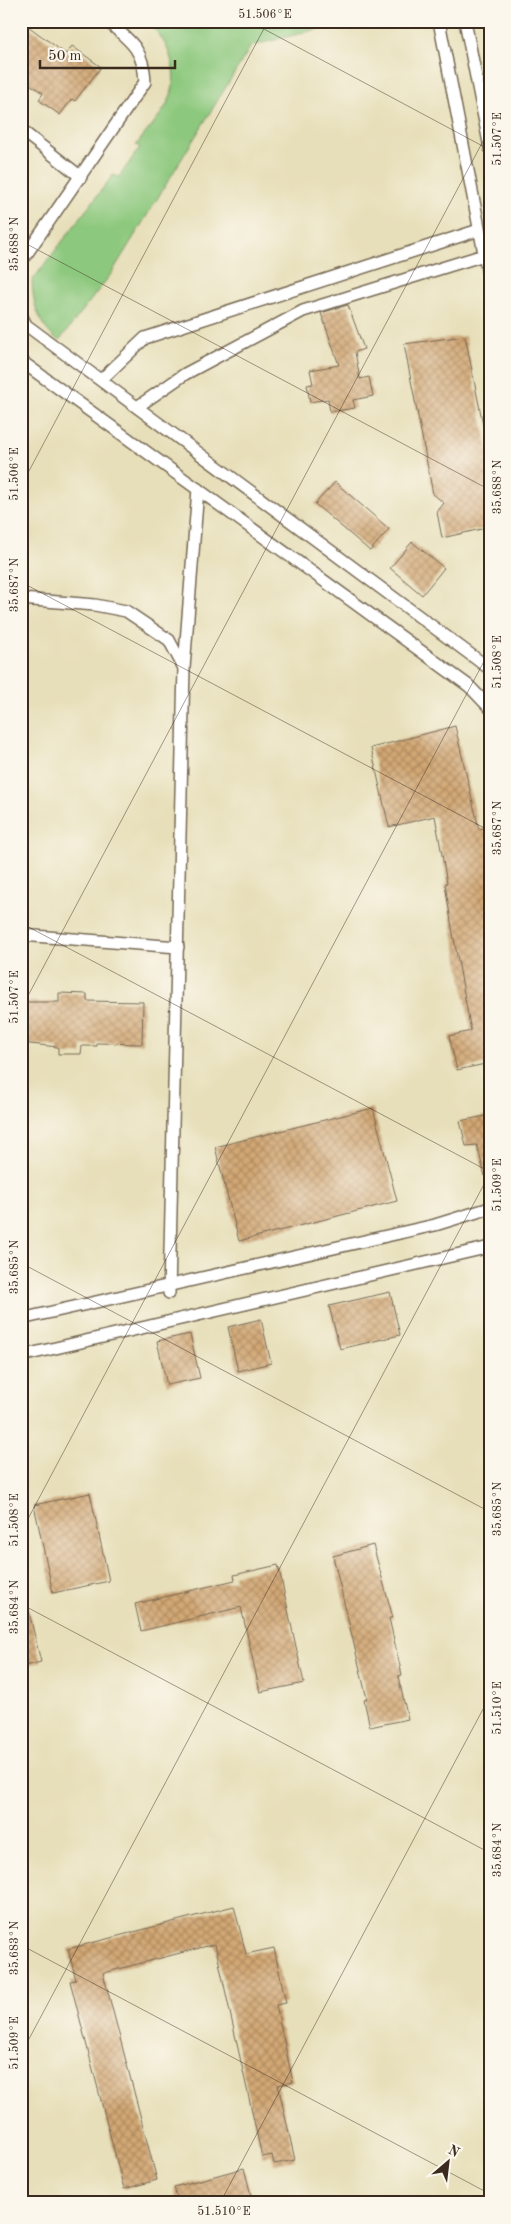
<svg xmlns="http://www.w3.org/2000/svg" width="511" height="2224" font-family="'Old Standard TT',serif">
<style>
.green{fill:#8cc87d;stroke:#64794e}
.building{fill:url(#building-cross-hatch)}
.lines{fill:none;stroke-linecap:round;stroke-linejoin:round}
.service-casing{stroke:#776954;stroke-width:14}
.service{stroke:#fff;stroke-width:11}
.ticks{fill:none;stroke:#3b2a1e;stroke-width:1;stroke-opacity:0.45}
.neatline{fill:none;stroke:#3b2a1e;stroke-width:2}
.ticks-label{font-size:12px;text-anchor:middle;fill:#3b2a1e}
</style>
<defs>
<pattern id="building-cross-hatch" width="8" height="8" patternUnits="userSpaceOnUse" patternTransform="scale(1.25)"><rect width="8" height="8" fill="#d2a774"/><path d="M0 0l8 8M0 8l8-8" fill="none" stroke="#ac885f"/></pattern>
</defs>
<rect width="100%" height="100%" fill="#fbf7ec"/>
<filter id="ink" filterUnits="userSpaceOnUse"><feTurbulence type="fractalNoise" baseFrequency=".02" numOctaves="2"/><feDisplacementMap in="SourceGraphic" scale="10" xChannelSelector="R" yChannelSelector="G"/><feConvolveMatrix kernelMatrix="1 2 1 2 8 2 1 2 1" color-interpolation-filters="sRGB"/></filter>
<filter id="wash" filterUnits="userSpaceOnUse"><feTurbulence type="fractalNoise" baseFrequency=".0096" numOctaves="4" result="noise"/><feDisplacementMap in="SourceGraphic" scale="20" xChannelSelector="R" yChannelSelector="G"/><feGaussianBlur stdDeviation="1.12" result="paint"/><feColorMatrix in="noise" values="0 0 0 0 0 0 0 0 0 0 0 0 0 0 0 0 0 1.4 0 .05"/><feComposite in="paint" operator="in"/></filter>
<g filter="url(#wash)">
<rect width="100%" height="100%" fill="#e7dfb9"/>
<path class="green" d="M145,21h204l-98,25 -140,228 -52,67c-20,-14 -26,-36 -27,-60l81,-106 6,2 21,-30 -4,-2c10,-13 23,-27 31,-41 15,-28 3,-65 -22,-83z"/>
<g id="blocks">
<g class="building">
<path d="M21,21l45,33 6,-8 29,21 -26,34 -3,-2 -12,16 -21,-15 4,-7 -22,-15z"/>
<path d="M348,305l16,44 -9,3 5,27 9,-2 4,19 -20,4 2,8 -25,4 -2,-13 -18,3 -3,-17 6,-1 -3,-14 29,-5 -18,-52z"/>
<path d="M465,336l25,123v68l-48,11 -5,-26 7,-9 -11,-9 -29,-150z"/>
<path d="M335,482l54,47 -19,22 -55,-47z"/>
<path d="M412,542l32,26 -22,27 -32,-27z"/>
<path d="M455,726l24,103 11,-2v236l-33,7 -8,-34 22,-5 -19,-103 -7,-44 2,-1 -12,-67 -46,11 -18,-79z"/>
<path d="M59,993l28,1v7l56,1 -1,42 -45,-1v3h-15l-1,8h-23v-7l-37,-4v-41h38z"/>
<path d="M373,1108l24,93 -158,40 -24,-94z"/>
<path d="M490,1115v60l-5,1 -8,-31 -11,1 -6,-25z"/>
<path d="M390,1292l10,43 -60,14 -11,-43z"/>
<path d="M261,1319l10,44 -33,8 -10,-44z"/>
<path d="M190,1334l10,44 -33,7 -10,-44z"/>
<path d="M90,1493l19,88 -56,12 -19,-88z"/>
<path d="M373,1545l20,73h-4l13,57 -4,1 10,43 -38,8 -6,-27 3,-1 -34,-143z"/>
<path d="M278,1565l26,118 -44,9 -19,-85 -100,24 -6,-27 100,-24 -1,-5z"/>
<path d="M27,1604l14,58 -20,5v-62z"/>
<path d="M234,1906l12,48 28,-6 12,55 -10,2 17,77 -15,3 17,75 -21,4 -2,-9 -10,2 -47,-213 -112,29 54,207 -33,9 -54,-208 6,-1 -8,-31z"/>
<path d="M244,2168l9,35h-75l-4,-16z"/>
</g>
</g>
</g>
<g filter="url(#ink)">
<use href="#blocks" fill-opacity="0" stroke="#776954" stroke-width="1"/>
<g class="lines">
<defs>
<g id="service">
<path d="M439,21l51,263"/>
<path d="M465,21l25,127"/>
<path d="M21,130l60,47"/>
<path d="M21,262l124,-180c-1,-32 -14,-41 -38,-61"/>
<path d="M21,315l5,10 464,344"/>
<path d="M21,361l448,325 21,22"/>
<path d="M101,380l44,-42 334,-108"/>
<path d="M137,407l48,-33 118,-63 181,-56"/>
<path d="M21,599l74,6 31,6 43,29 15,28 -15,625"/>
<path d="M184,668l14,-179"/>
<path d="M21,935l157,12"/>
<path d="M21,1319l414,-94 55,-17"/>
<path d="M21,1356l469,-109"/>
</g>
</defs>
<use href="#service" class="service-casing"/>
<use href="#service" class="service"/>
</g>
</g>
<path class="ticks" d="M249,21l241,129M21,241l469,249M21,486l247,-465M21,582l469,249M21,923l469,249M21,1009l469,-881M21,1263l469,249M21,1532l469,-882M21,1604l469,249M21,1945l469,249M21,2054l469,-881M220,2203l270,-507"/>
<rect width="511" height="2224" fill="none" stroke="#fbf7ec" stroke-width="55"/>
<g transform="translate(448 2162) rotate(28)" stroke="#fbf7ec" stroke-width="4" paint-order="stroke">
<path d="M0-4L9 19L0 12L-9 19Z" fill="#3b2a1e"/>
<text y="-8" font-size="14" font-weight="bold" text-anchor="middle" fill="#3b2a1e">N</text>
</g>
<path d="M40 60v8h135v-8" fill="none" stroke="#3b2a1e" stroke-width="2.5"/>
<text x="48" y="60" font-size="15" fill="#3b2a1e" stroke="#fbf7ec" stroke-width="4" paint-order="stroke">50 m</text>
<rect x="28" y="28" width="456" height="2168" class="neatline"/>
<g class="ticks-label">
<text x="265" y="18">51.506°E</text>
<text transform="translate(497 139) rotate(-90)" y="4">51.507°E</text>
<text transform="translate(14 244) rotate(-90)" y="4">35.688°N</text>
<text transform="translate(14 474) rotate(-90)" y="4">51.506°E</text>
<text transform="translate(497 487) rotate(-90)" y="4">35.688°N</text>
<text transform="translate(14 585) rotate(-90)" y="4">35.687°N</text>
<text transform="translate(497 662) rotate(-90)" y="4">51.508°E</text>
<text transform="translate(497 828) rotate(-90)" y="4">35.687°N</text>
<text transform="translate(14 997) rotate(-90)" y="4">51.507°E</text>
<text transform="translate(497 1185) rotate(-90)" y="4">51.509°E</text>
<text transform="translate(14 1267) rotate(-90)" y="4">35.685°N</text>
<text transform="translate(497 1509) rotate(-90)" y="4">35.685°N</text>
<text transform="translate(14 1520) rotate(-90)" y="4">51.508°E</text>
<text transform="translate(14 1607) rotate(-90)" y="4">35.684°N</text>
<text transform="translate(497 1708) rotate(-90)" y="4">51.510°E</text>
<text transform="translate(497 1850) rotate(-90)" y="4">35.684°N</text>
<text transform="translate(14 1948) rotate(-90)" y="4">35.683°N</text>
<text transform="translate(14 2043) rotate(-90)" y="4">51.509°E</text>
<text x="224" y="2215">51.510°E</text>
</g>
</svg>
